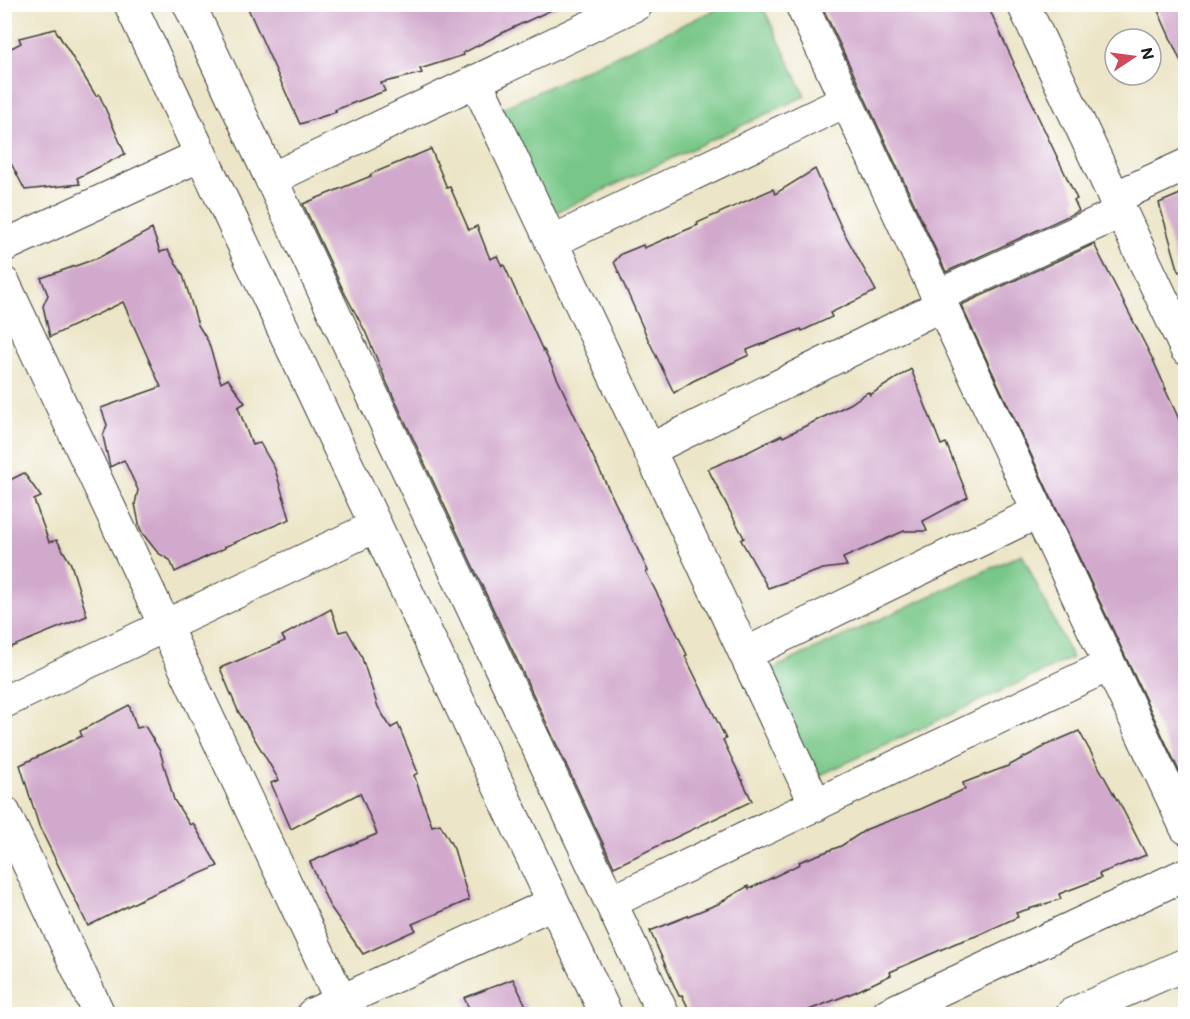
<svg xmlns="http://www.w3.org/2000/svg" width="1190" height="1019" font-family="Mali,sans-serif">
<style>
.green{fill:#78c788;stroke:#4a7252;stroke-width:1.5}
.building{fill:#d1a9cc}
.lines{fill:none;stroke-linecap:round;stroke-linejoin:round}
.minor-casing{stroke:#3b3a36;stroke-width:34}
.minor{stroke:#fff;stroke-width:32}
</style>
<rect width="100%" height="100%" fill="#fff"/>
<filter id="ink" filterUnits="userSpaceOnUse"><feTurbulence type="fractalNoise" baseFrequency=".0167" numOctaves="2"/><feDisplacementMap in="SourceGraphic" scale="12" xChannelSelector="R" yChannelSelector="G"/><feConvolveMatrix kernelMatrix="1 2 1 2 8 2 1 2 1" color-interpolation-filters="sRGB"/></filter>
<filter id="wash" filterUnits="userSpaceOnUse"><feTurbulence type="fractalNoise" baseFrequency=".008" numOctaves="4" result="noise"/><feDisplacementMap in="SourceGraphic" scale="24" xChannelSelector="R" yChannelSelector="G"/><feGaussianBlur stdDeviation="1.35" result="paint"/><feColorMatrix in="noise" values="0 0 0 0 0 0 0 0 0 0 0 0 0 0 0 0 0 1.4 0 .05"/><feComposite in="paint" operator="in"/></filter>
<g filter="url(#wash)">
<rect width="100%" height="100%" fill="#ece5c7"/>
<g class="green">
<path d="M728,4l34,1 43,91 -257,120 -50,-106z"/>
<path d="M1022,554l50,104 -258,120 -49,-106z"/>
</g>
<g id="blocks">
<g class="building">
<path d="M246,4h318l-58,27 -43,22 1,2 -44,14 2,4 -41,10 4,8 -50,19 1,2 -36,12z"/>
<path d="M821,4h166l27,59 -1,1 21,42h-1l44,93 -3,1 5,11 -133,61z"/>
<path d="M1155,4h30v67z"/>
<path d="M55,29l41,67 3,-2 26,60 -48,24 3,6 -55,6 -21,-40v-98l17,-9 -2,-5z"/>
<path d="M431,149l16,39 3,-1 19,43 8,-4 13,33 7,-3 5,10 2,-1 39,86 1,-1 45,96h-1l60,125 -2,1 24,47 17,36 -2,1 41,83 -3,1 29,61 -138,66 -227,-484 -22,-52 -21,-39 -41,-88 68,-28v-2z"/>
<path d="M815,169l27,60 34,62 -46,22 2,4 -30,14 -1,-2 -54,21 2,5 -56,26 -19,12 -26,-54 -34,-77 7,-8 22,-9 1,3 54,-23 -1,-2 76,-34 2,5z"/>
<path d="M1185,192v79l-6,1 -20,-69z"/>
<path d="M152,229l8,23 8,-2 15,25 15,50 10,16 13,42 7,-4 17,24 -7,4 14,38 8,-2 15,26 15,50 -66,28 1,1 -50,24 -5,-12 -12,-7 -15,-19 -3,-6 -5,-24 3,-14 -14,-30 -14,7 -7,-31 4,-11 -6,-17 60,-21 -38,-85 -73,35 -7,-31 5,-11 -7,-17 57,-20z"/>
<path d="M1094,244l59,116 13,29h-1l20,43v352l-224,-479z"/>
<path d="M911,369l30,76 5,-2 22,54 -45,24 4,10h-23l-61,27 4,8 -24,3 -55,19 -27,-48 3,-2 -36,-69 40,-17 34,-17 1,2 67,-33 18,-12 2,3z"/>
<path d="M24,473l17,24 -7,3 15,42 8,-2 14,24 16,52 -83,34v-167z"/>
<path d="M331,609l8,23 8,-2 14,25 17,52 13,21 7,-4 20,49 -4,2 18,51 8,-2 14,25 15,51 -57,24 4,6 -53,24 -34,-49 -19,-43 67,-28 -17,-41 -69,36 -20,-46 8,-3 -41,-69 -18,-43 65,-27 -3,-5z"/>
<path d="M129,705l8,23 8,-2 15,25 14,49 16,25 3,-2 25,43 -72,31 -58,29 -49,-100 -19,-61 62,-29 -2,-5z"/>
<path d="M1079,731l38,69h1l28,55 -47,19 2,4 -42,16 2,5 -45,14 2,4 -42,19 -20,7 -66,29 1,3 -36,17 -46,18 2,4h-120l-9,-19 -3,1 -29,-65 68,-27 30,-18 1,3 51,-25 -1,-2 42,-16 26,-17 54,-20 44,-20 -2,-6 45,-17 36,-19v-1z"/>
<path d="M513,979l17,35h-58l-8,-16z"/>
</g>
</g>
</g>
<g filter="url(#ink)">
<use href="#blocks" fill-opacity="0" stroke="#3b3a36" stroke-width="1.5"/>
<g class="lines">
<defs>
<g id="minor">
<path d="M130,4l476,1010"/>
<path d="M189,4l474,1010"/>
<path d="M801,4l385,824"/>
<path d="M1023,4l163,345"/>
<path d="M476,81l340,724"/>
<path d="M271,179l366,-175"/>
<path d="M1114,198l72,-33"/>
<path d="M551,242l295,-141"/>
<path d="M4,246l197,-91"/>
<path d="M4,283l337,718"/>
<path d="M937,296l184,-84"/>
<path d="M649,450l293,-145"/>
<path d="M745,654l293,-142"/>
<path d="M4,702l372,-176"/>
<path d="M4,812l95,202"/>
<path d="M611,902l498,-237"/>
<path d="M313,1014l240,-111"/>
<path d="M888,1014l298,-140"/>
<path d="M1072,1014l114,-50"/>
</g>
</defs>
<use href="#minor" class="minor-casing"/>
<use href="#minor" class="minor"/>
</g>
</g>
<rect width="1190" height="1019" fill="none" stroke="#fff" stroke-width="24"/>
<g transform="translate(1133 57) rotate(77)"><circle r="28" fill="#ffffff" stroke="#a4a4a4" stroke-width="1.5"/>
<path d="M0-4.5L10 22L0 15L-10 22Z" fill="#d1495b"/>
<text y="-9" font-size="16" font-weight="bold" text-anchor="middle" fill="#1c1c1c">N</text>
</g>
</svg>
